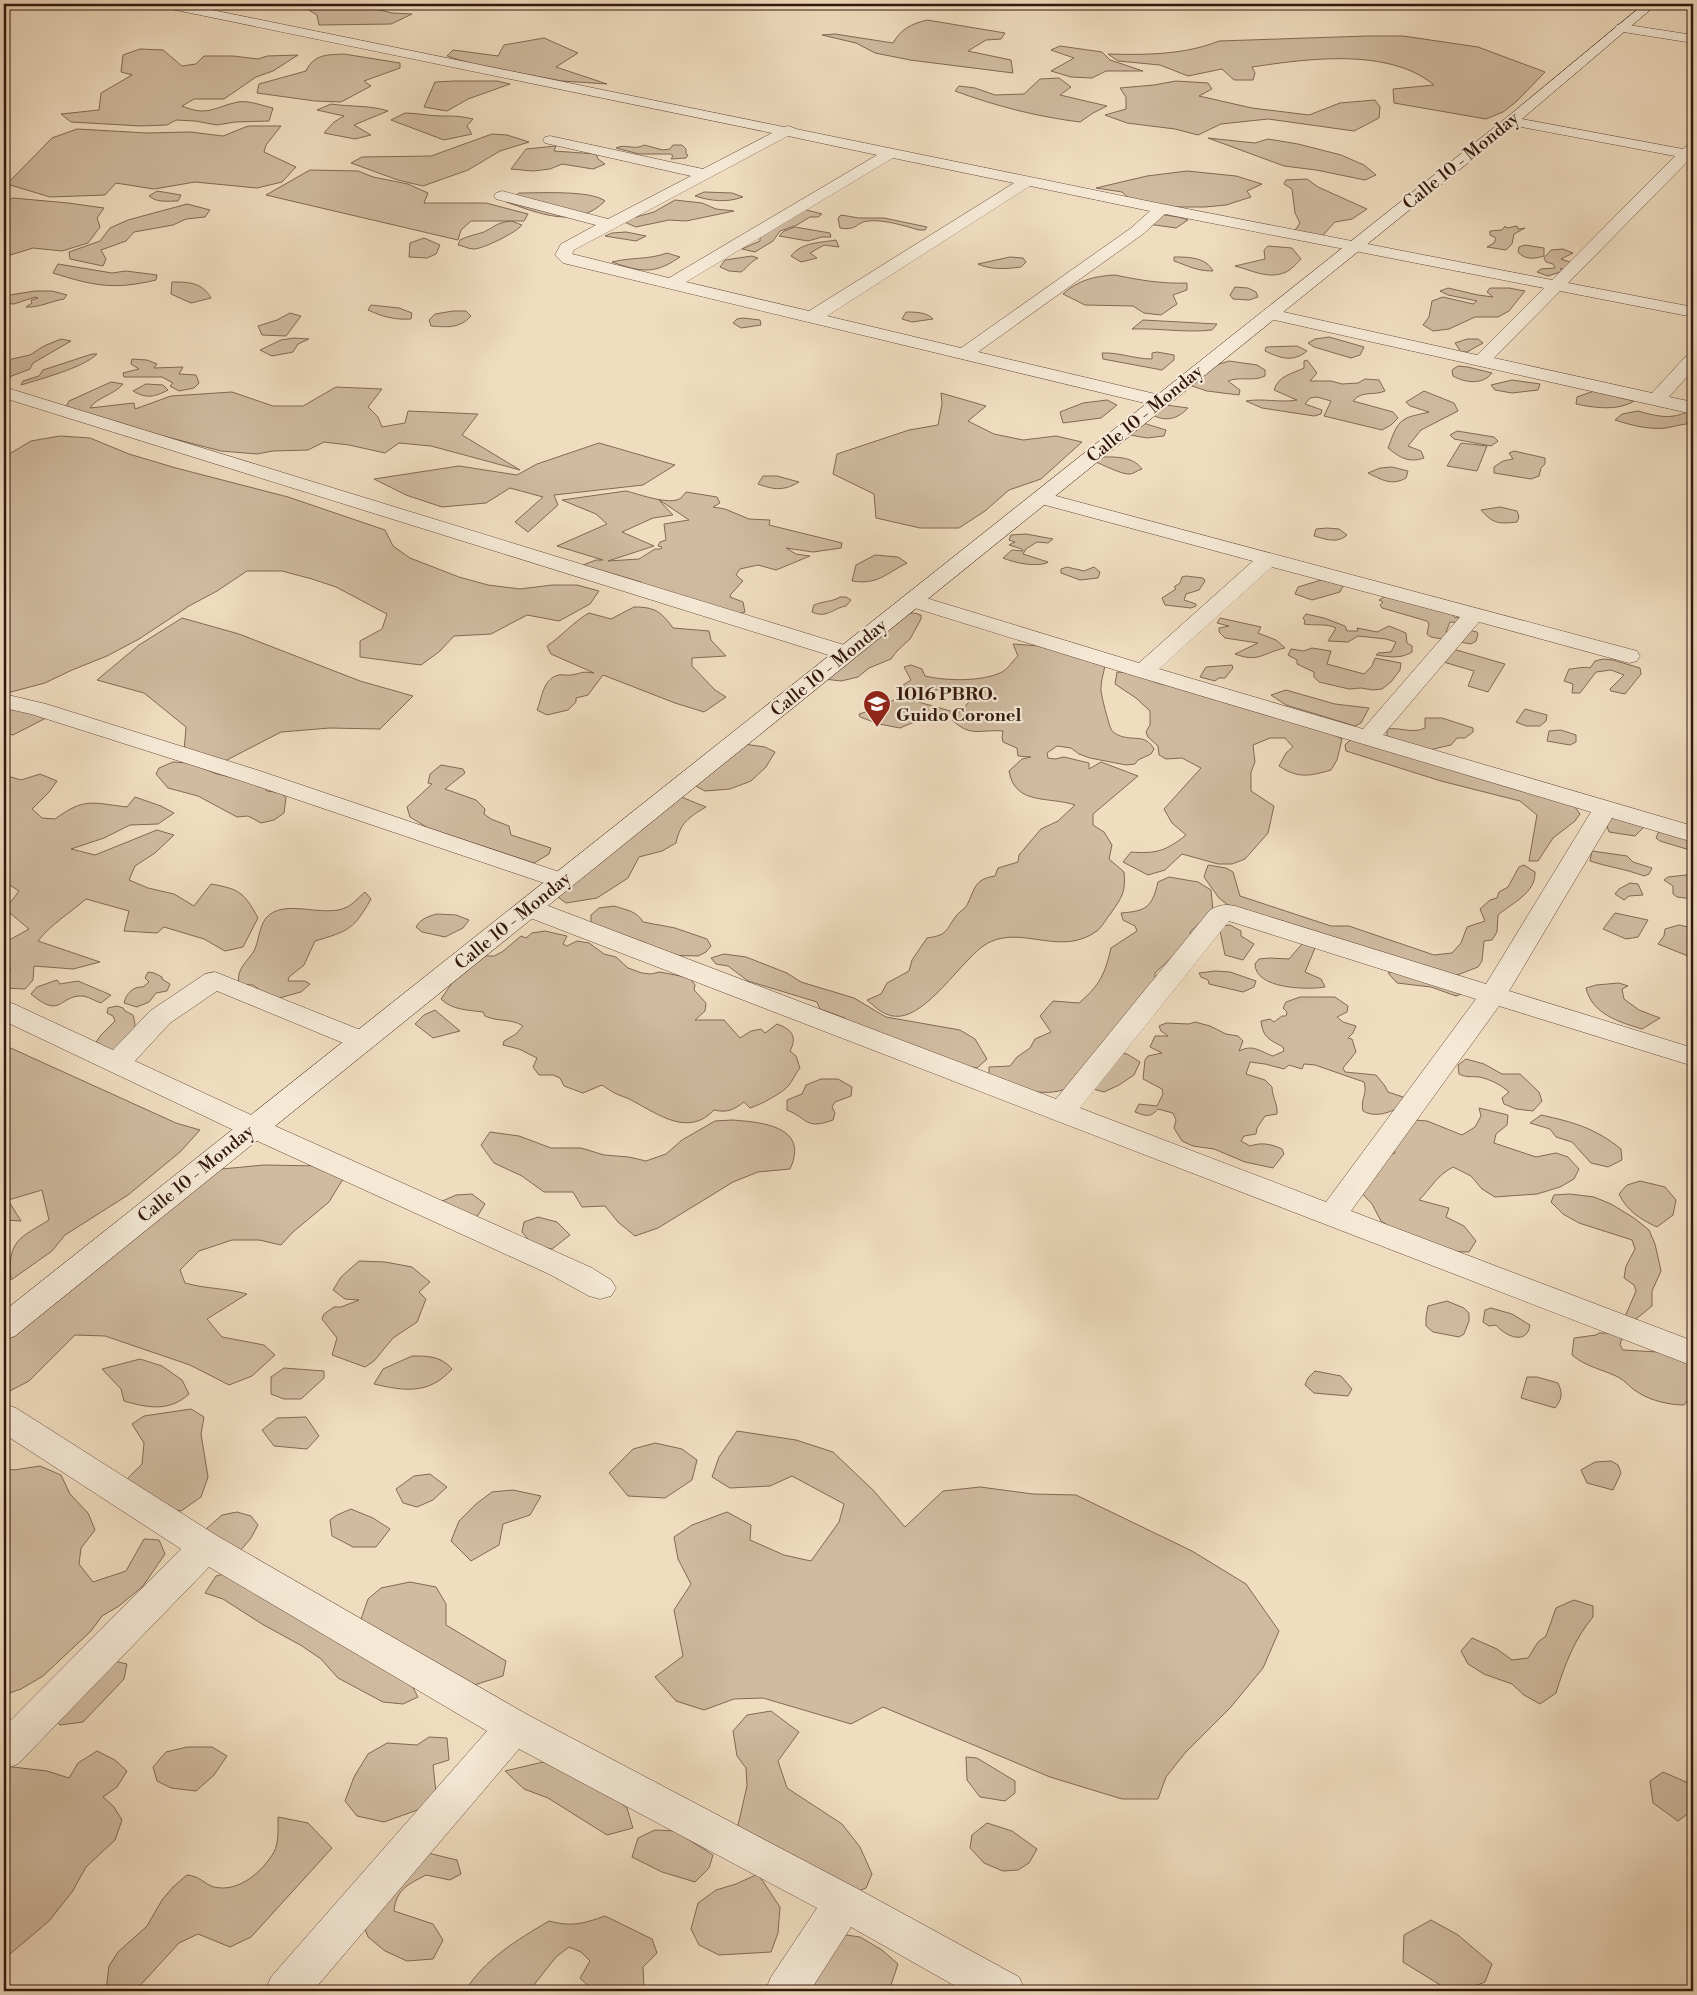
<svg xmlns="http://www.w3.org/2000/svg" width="1697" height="1995" font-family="'Libre Bodoni',serif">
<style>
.green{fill:#d0bba1;stroke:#826956;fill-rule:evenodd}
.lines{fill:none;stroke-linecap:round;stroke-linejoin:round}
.street-casing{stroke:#624839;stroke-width:1}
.secondary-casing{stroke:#33170c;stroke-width:1}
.street{fill:#f5e9d6;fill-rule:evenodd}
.secondary{fill:#f5e9d6;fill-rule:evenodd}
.labels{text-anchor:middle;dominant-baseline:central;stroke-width:4.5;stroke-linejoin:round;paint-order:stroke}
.street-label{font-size:18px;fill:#33170c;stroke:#f5e9d6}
.poi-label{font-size:18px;font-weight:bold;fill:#33170c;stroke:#f5e9d6;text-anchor:start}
</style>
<rect width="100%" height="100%" fill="#f0ddc0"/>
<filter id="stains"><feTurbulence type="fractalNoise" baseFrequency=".004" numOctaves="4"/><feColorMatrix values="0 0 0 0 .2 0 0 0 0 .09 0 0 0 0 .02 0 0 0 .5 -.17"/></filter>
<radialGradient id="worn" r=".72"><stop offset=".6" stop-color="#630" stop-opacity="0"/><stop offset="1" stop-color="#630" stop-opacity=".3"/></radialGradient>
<g class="green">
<path d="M263,4h97v1l32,8 20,1 -21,10 -72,1 -2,-10 -13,-8z"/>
<path d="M927,20l78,13 -4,6 -15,1 -18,11 43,9 2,13 -103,-13 -35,-7 -19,-10 -34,-8 13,-1 58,9c8,-14 18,-19 34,-23z"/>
<path d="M1367,36h36l75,11 67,25 -28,29 -14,11 -17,7 -92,-16 -1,-14 41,-4c-46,-38 -128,-26 -182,-18l3,6 -2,7h-19l-12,-11 -34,7 -28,-11 -42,-4 -10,-7c37,1 76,1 111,-13z"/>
<path d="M544,38l34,15 -22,14 51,17 -45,-3 -90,-17 -25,-8 6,-6 45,6 6,-11z"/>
<path d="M1060,46l42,6 8,8 33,11h-37l-14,7 -21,-1 -20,-6 23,-13 -23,-8z"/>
<path d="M140,49l23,1 19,16 14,-2 8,-8h29l25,3 9,-3 31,-1 -25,16 -17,6 -32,22h-30l-12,7c26,11 32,1 56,-4 11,-2 25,4 35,6l-4,13 -34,1 -18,3 -22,-4 -19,-1 -9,5 -26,1 -70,-4 -10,-8 38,-4 2,-17 31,-18 -11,-3 2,-17z"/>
<path d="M344,54l56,9v5l-36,13 7,5 -30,16 -26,-1 -58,-8 2,-9 47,-13c8,-17 21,-16 38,-17z"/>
<path d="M1059,78l12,9 -11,8 47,11 -14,7 -13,9c-41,-5 -85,-16 -125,-31l4,-5 16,2 20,7 29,-1 16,-15z"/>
<path d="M455,81h42l13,3 -42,15 -21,12 -23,-4 11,-25z"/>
<path d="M1176,81l32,2 4,6 -13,7 53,12 57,7 31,-12 35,-3 5,7 -1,11 -25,13 -86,-12 -47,5 -23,11 -23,-6 -48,-6 -22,-8 21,-6v-12l-6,-9 34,-3z"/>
<path d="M331,104c19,3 39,1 57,7l-34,14 17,10 -16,4 -31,-6 10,-11 10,-6 -27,-6z"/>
<path d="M405,113c12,0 24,3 36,3 12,0 20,0 32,3l-6,7 5,8 -28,6 -53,-20z"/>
<path d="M248,126h33l-15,19 -2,7 32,15 -14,15 -25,6 -62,-6 -41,7 -38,-6 -11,12 -55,2 -43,-13 45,-46 25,-9 70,4 43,-1 33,4z"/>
<path d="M492,134l15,1 22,7 -29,9 -32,19 -45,16 -25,-6 -47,-17 11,-6 69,-1z"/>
<path d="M1208,138l47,5 13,-4 30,5 43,11 23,10 12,10 -11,5 -49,-10 -32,-4z"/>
<path d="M644,145l19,5 7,-1 3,-4h9l4,4v5l2,1 -2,3 -15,1 2,-3 -3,-2h-31l-23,-6c10,-5 18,3 28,-3z"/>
<path d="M556,146l-2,5 42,3 2,5 7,5 -12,5 -31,-5 -12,5 -17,2 -22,-2 15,-20z"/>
<path d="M310,170l48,1 15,6 35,7 20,9 -4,10h62l42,11 -4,7h-53l-10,9 -3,10 -192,-45z"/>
<path d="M1187,171l49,5 26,8 -15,7 4,6 -25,8 -21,2h-34l-40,-7 -9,-8 -26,-4 51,-12z"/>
<path d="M1307,179l11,8 49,22 -15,10 -17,3 -13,14 -29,-3 7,-10 -5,-10 -3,-24 -8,-5 2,-4z"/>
<path d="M157,191l24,4 -3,6c-10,0 -21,2 -29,-5z"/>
<path d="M704,192l28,1 11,4c-17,6 -32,4 -48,-1z"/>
<path d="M519,193c20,0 72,-3 86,8 -29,29 -66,12 -99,1z"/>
<path d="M13,198l55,5 36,5 -7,10 3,9 -12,16 -26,8 -29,-3 -29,9v-55z"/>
<path d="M675,200l27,3 14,6 18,2 -48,10 -17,-1 -33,7 -14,-6 32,-9z"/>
<path d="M187,204l23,6 -5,7 -19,2 -13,6 -39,7 -8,9 -25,9 5,9 -3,7 -33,-7 -1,-7 31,-11 10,-13 18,-8z"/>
<path d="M803,209l19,5 -4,3h-8l-13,8 -17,6 -7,10 -18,11 -13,-3 18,-8v-4z"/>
<path d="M1158,214l20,3 10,3 -12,8 -28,-4z"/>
<path d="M841,215l18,3h25l43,9 -2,3h-6c-14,-4 -36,-11 -51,-9 -12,1 -10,10 -28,7l-2,-10z"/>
<path d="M511,221l11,4c-5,7 -39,24 -48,24 -5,0 -11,-3 -16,-4l2,-5c7,-4 15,-5 24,-8 12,-6 12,-9 27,-11z"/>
<path d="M1505,226l2,2 10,-2 1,3 7,-1 -11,6 -2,10 -6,6 -19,-3 7,-4 2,-5 -6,-3v-4l12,-1z"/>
<path d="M795,227l35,6 1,4h-9l-14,4 -29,-5 5,-5z"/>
<path d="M626,232l20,4 -10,5 -31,-5 7,-3z"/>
<path d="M424,238l16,7 -4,9 -9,4 -18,-1 1,-14z"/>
<path d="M836,240l3,7 -15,-2 -14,8 7,5 -16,4 -10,-6c11,-14 28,-13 45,-16z"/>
<path d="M1525,245l19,3v8c-10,3 -19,4 -26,-4l1,-5z"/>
<path d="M1268,246l24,2 9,11c-4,4 -10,11 -15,13 -17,8 -35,-2 -51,-6l30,-7 -1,-9z"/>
<path d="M1563,249l10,4 -12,6 12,4 -6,5 -7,1 3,2 -15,5 -11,-4 4,-3 14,-1 -2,-4 -7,-2 -2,-4 7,-8z"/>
<path d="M667,253l13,4c-26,18 -39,15 -68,5 19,-5 36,-2 55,-9z"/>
<path d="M752,256l6,2c-8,4 -10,9 -17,14l-12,-1 -9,-4 5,-7z"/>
<path d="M1010,257l13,1 3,4 -5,5c-15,2 -30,3 -43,-3z"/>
<path d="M1174,257c14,0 32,0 39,14 -17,0 -24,-5 -39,-10z"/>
<path d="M58,264l54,9 14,-2 31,4 -1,5c-42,10 -62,6 -103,-7z"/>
<path d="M1115,275c24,5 47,9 72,8v7l-14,5 4,9 -16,11 -17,-2 -11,-7 -48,-1 -22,-11c15,-14 32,-18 52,-19z"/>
<path d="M172,282c16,0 30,0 39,16l-20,5 -20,-9z"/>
<path d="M1235,287l13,1 8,4 2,5 -9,3 -16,-1 -3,-4z"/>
<path d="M1448,288l30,7 15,2 -6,-5 3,-4h19l16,3 -16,20 -11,6h-23l-26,12 -16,2 -10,-6 6,-8 3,-16 11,-4 30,7 4,-3 -29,-6 -8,-4z"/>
<path d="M35,291h17l15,4 -3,4c-13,2 -25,9 -38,8l6,-4 -1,-3 7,-2 -3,-1 -21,7 -10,-1v-7z"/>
<path d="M371,305l28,3 13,5 -1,6c-16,1 -28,-2 -43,-9z"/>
<path d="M453,311h13l5,5c-12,13 -24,11 -40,10l-2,-6 6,-6z"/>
<path d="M906,312c9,0 21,0 27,7l-21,3 -10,-3z"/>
<path d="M290,313l11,3 -15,20 -24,-1 -4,-9 19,-6z"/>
<path d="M743,318l17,2 1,5 -20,3 -8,-5 4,-4z"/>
<path d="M1143,320l74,4 -5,6c-27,3 -53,-2 -80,-1z"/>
<path d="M1329,337l35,10 -4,8 -9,3 -37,-11 -6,-4 7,-4z"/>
<path d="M294,338l15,1 -11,5 -5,8 -21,4 -12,-6 21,-10z"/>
<path d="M61,339l10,2 -38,22 -3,6 -26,10v-12l8,-8 18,-4 14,-9z"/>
<path d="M1467,339h11l5,4 -16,9h-6l-6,-9z"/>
<path d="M1297,346l10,5c-14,12 -27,7 -42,0l1,-4z"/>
<path d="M1157,352l17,3v5l-12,10 -59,-11 -1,-6c15,-1 33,6 50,6v-6z"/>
<path d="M92,354h5c-14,14 -57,25 -76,31l2,-4 16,-5 4,-6z"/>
<path d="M132,359l15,1 10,4 -3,4 29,-1 -4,7 17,1 3,8 -5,5 -15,3 -9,-5 3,-3 -11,-6h-38l-1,-4 16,-4 -8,-5z"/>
<path d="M1307,360l10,13 -7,8h21l11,3 16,-1 7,-4 14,1 6,11c-11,5 -23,-1 -32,10l40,11 5,6 -7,7 -9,5 -58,-14 7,-15 -14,-4 -7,1 -5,6 17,6 -1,4 -7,2 -52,-8 -16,-7c18,-3 33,2 51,-1l-23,-10c5,-15 18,-16 30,-22v-7z"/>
<path d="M1229,361l28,4 8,5v6c-12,6 -24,0 -37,5l12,9 -1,5 -32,-4 -15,-5 11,-17z"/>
<path d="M1458,366l10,1 24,6c-9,12 -27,10 -39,3l-1,-6z"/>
<path d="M1512,380l28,4 -2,6 -26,3 -17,-3 -4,-5z"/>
<path d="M111,382l12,2c-9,11 -26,13 -33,24l44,-5 1,6 36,-13 61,-4 41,14h30l33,-19 46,2 -14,18 10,10 4,10 23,-4 3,-12 70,3 -16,21 58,35 -89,-24 -32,-3 -14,10 -36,-8 -25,-3 -16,8 -35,1 -16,3 -36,-3 -77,-20 -26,-9 -32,-6 -20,-9 3,-6z"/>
<path d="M146,384l17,1 5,5c-14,7 -21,9 -35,1z"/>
<path d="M1424,391l30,12 4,8 -37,19 -13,16 13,5 3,7c-15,5 -24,0 -36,-10 4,-9 7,-24 17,-29 4,-3 17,-5 24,-7l-19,-6 -4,-4z"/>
<path d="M1594,391l40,10c-16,10 -39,7 -58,3l1,-7z"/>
<path d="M941,393l45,13 -18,15 26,13 29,6 33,-4 26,6 -41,37 -32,11 -24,21 -26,17h-39l-44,-10 -2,-24 -41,-20 4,-20 72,-24 29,-5 4,-21z"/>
<path d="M1107,400l10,5 -16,13 -38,5 -3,-11 23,-9z"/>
<path d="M1166,405l22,3c-11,12 -24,14 -37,6z"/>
<path d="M1638,411c11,3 24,7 36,5 7,-1 12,-5 19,-3v10c-9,1 -18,3 -27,5 -16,2 -36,-3 -51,-8l7,-6z"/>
<path d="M1143,423l23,7 -2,6 -17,2 -17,-3z"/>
<path d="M1457,431l37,6 4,4 -7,5 -37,-7 -4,-4z"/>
<path d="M60,436l30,2 39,16 47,14 112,29 97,33 8,16 17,12 49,19 29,8 32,4 32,-4h25l22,6 -9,13 -31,17 -32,-6 -36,19 -37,2 -14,15 -19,14 -61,-8v-16l22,-12 5,-15 -51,-27 -24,-8 -30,-8h-35l-30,20 -28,15 -50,33 -32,17 -35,14 -27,13 -38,10 -3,-2v-234l27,-16z"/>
<path d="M599,443l76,22 -32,20 -89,10 4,10 -30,27 -13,-10 28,-25 -33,-9 -24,15 -44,4 -36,-12 -32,-16 85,-13 58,9 20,-11z"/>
<path d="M1461,443l26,3 -10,25 -30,-5z"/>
<path d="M1514,451l31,7v6l-4,4 -2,8 -8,3 -37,-6v-6l9,-6 10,-2 -4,-6z"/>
<path d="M1096,457c16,0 36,-2 46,12 -4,1 -9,5 -12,5 -8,1 -28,-10 -37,-13z"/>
<path d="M1392,467l16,4 -2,7c-14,8 -24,2 -38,-5l12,-5z"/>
<path d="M763,476h14l22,6c-15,9 -25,8 -41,2z"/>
<path d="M626,491c13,3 44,15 55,7 2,-2 3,-4 5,-6l31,5 3,6 -7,4 12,2 24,10 21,1 -1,5 73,18 -1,5 -28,4 -27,-4 10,6 14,2 -34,14 -18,-5 -18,4 -4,6 7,6 -12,13 -1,3 13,5 2,10 -7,2 -91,-26 -6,-6 -58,-17 13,-5h7l-46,-14 50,-22 -11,-10 -34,-14zM658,499l31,21 -25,4 2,16 -6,2 -2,4 4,1 -1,2h-6l-16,10 -31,2 46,-15 -32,-14 31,-14 20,-3z"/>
<path d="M1500,507l17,4 2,6 -2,5c-18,2 -24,2 -36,-12z"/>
<path d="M1327,528l12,1 8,6c-10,9 -22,4 -33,1l2,-7z"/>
<path d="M1026,534l27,5 -5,4 -11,-1 -11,7 -3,5 25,8 -1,1c-13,4 -32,0 -44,-5l9,-8 11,1 -1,-2 -13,-4 6,-3 -6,-2 2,-5z"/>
<path d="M875,555l23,2 9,6c-22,11 -29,22 -55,18l4,-16z"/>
<path d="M1067,567l17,4 10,-4 6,5 -2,6 -18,2 -19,-7v-4z"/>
<path d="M1186,576l17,2 2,3 -6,9 -13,4 -2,6 12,4v2l-5,2 -26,-3 -3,-7 14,-9 -2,-2 6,-4 2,-6z"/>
<path d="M1321,580l23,4 -4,8 -28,8 -17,-6 3,-7z"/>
<path d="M1388,595l63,17 4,6 8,-2 1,7 -14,-1 -4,10 22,-2 9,2 1,2 -2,7 -5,3 -40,-7 -4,-3 2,-10 -2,-3 -45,-13 -2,-3 3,-3 -4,-2z"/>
<path d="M840,597h6l5,3 -5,6c-13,2 -19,13 -34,6l2,-7c9,-4 18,-3 26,-8z"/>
<path d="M634,607c20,0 27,4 39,21l36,3 2,9 15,16 -34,2v8l23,24 11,7 -22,15 -29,-9 -72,-28 -15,20 -12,3v4l-8,8 -21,5 -10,-5c5,-12 6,-32 22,-35 4,-1 8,1 12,0 13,-2 9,-4 23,-2l-43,-19 -4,-8c15,-10 26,-24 42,-33l22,6z"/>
<path d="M914,613l7,2v4l-11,20 -13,12 -6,8 -22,9 -11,9 -17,4 -17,-2 80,-65z"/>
<path d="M1306,614l18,4 21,8 2,5h11l-1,-3 20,4 12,-6 17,7 1,10 5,3v6c-11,7 -23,5 -36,3l2,-2 13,-1 5,-10 -10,-3 -28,-3 -10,6 -20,-1 8,-13c-10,-5 -21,-2 -32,-4l1,-3 -2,-3z"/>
<path d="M182,618l57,16 121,47 53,15 -33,33 -50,-1 -49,4 -56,29 -41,-10 2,-24 -42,-34 -47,-13 42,-35z"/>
<path d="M1220,618l41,9 -3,6 18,7 9,8c-23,5 -26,15 -50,6l23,-11 -33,-5 -6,-6v-4l10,-2 -12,-3z"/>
<path d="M1013,644l27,2 65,19c-1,7 -4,15 -4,23 -1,4 8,37 10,41 2,4 8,7 13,8 13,3 22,-2 30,12l-3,5 -13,6 -3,4 -9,1 -36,-7 -11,-4 -8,-6 -14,-2 -10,7 1,5 7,1 9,-2 25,6v6l12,-7 37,14 -45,38v11l11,7 8,13 -3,14 15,13c2,20 -2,25 -13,41 -5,6 -9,14 -14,18 -36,26 -73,-5 -107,11 -27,12 -66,85 -101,73 -8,-2 -16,-10 -22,-15l14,-6 6,-11 22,-12 3,-11 15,-22c21,-3 18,-7 29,-22 3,-4 9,-7 11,-11 8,-16 7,-26 28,-29l3,-8 20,-6 1,-7 22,-26 17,-8 17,-16c-26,-9 -60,1 -66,-34l13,-12 9,-2 -13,-1 -1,-8 -14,-6 -1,-5 1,-6c-24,-2 -31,7 -51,-11l18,-19 -4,-3c-15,-3 -31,-14 -45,-5l-21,-6 11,-7 -7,-13 7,-2 11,4 3,7c21,5 57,6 77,-4 6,-3 11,-12 16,-16z"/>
<path d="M1312,648l19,3 -4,13 37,10 8,-8 3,-8 26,5 -1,7 -9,12 -9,7 -9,1 -12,-2 -12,1 -30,-7 -5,-5v-5l-17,-8v-4l-9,-5 3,-6 13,2z"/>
<path d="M1453,649l52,15 -17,28 -20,-6 6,-15 -34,-10z"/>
<path d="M1603,659l10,1 27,8 1,6 -16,20 -14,-3 -1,-2 14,-14 -13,-5 -15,2 -16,21h-8l1,-9 -9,-3 5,-12c7,0 14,-3 21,-1l5,-7z"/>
<path d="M1232,665l1,3 -8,10h-6l-4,3 -15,-4 6,-10z"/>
<path d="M1117,672l16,1 24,10 47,11 116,34 22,11 -5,21 -6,10c-21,6 -33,9 -52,-4l7,-13 7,-6 -8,-9h-15l-17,7 2,17 -4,10v19l23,15 -6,27 -23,26 -13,5h-14l-36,-10 -17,16 -17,5 -25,-13 8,-10c25,2 35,-1 55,-17l-14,-12 -8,-14 37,-41 -19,-10 -16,1 -7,-4 -1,-9 -10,-9 -2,-5 4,-7v-14l-14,-13 -21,-14z"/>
<path d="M1286,690l49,14 34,4 -8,15 -6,3 -69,-21 -15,-10z"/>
<path d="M893,700l22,1 39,11 -13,6 -15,-1 -26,11 -21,-4 -19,-7 -1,-3 26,-8z"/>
<path d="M4,705l13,1 31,11 -35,18 -9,-2z"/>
<path d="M1525,709l22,6 -1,6 -6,5h-14l-10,-4z"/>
<path d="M1425,718h17l31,10v4l-8,6h-8l-6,7 -22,5 -42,-13v-8c13,-2 26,5 38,-1z"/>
<path d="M1561,730l15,5v7l-6,3 -23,-4 2,-10z"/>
<path d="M1351,739l221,64 8,11 -5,7 -22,17 -15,23h-9l8,-46 -17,-14 -79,-20 -95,-30 -1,-6z"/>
<path d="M737,743l28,4 10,5 -9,15 -15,14 -21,8 -25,2 -15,-8z"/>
<path d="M173,762l16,1 28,11 44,10 6,7 15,2 4,5 -2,15 -10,7 -13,3 -13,-7 -11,1 -39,-21 -30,-8 -12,-14 3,-6z"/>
<path d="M441,765l22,4 2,4 -20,16 31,11 9,9 -1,5 7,5 18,7 2,9 40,13 -2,6 -15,9 -106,-35 -18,-11 -3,-10 25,-23 -4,-1 2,-9z"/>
<path d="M40,774l17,7 -8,11 -17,17 10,9 13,1c30,-22 37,-16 72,-12l8,-10 26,9 13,7 -16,11 -28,1 -26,13 -33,11 24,6 62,-25 17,5 -19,18 -20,13 -6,14 19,8 26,6 20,12 17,-22c28,5 33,8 47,34l-15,29 -18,4 -21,-12 -40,-12 -7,6 -33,-2 5,-20 -43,-12c-16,14 -35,25 -48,42l62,21 -27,7 -39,-3 -1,14 -8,9 -21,-1v-13l7,-5 -7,-7v-20l25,-14 -25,-21v-3l6,-2 9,-12 -11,-7h-4v-109l17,5z"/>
<path d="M679,796l27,11c-17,10 -26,16 -30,36l-14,8 -23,6 -11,21 -31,20 -31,5 -8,-6z"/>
<path d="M1616,817l29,9 -10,10 -26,-4 -4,-11z"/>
<path d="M1659,831l26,6 6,9h2v27l-5,-2 5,-20 -33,-10 -4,-3z"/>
<path d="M1592,851l35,5 6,6 19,6 -3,6 -5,2c-18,-7 -36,-9 -54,-15z"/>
<path d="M1208,865l18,3 7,4 7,24 91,30h18l85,29 18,-2 9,-10 6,-16 18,-6 -5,-12 10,-9 7,-2 2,-6 9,-5 11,-20 5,-2 11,7c1,21 -23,31 -37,43l-1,17 -5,8 -8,1 -2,20 -4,6 -26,10 -224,-72 -9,-7 -15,-21z"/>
<path d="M1686,875l7,1v23l-16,-2 -4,-3v-8l-9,-6 4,-3z"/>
<path d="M1169,877l29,5 13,8 2,21 -23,21 2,6 -37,35v13l-86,102c-29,11 -52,-1 -80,-10v-11l21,-1 7,-9 13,-9 5,-9 16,-7 -11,-16 13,-15 26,2c21,-18 26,-29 32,-55l26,-17 -2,-5 -12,-6 -2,-7c26,-2 31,-6 37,-31z"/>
<path d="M1630,883l8,1 5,11 -14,1 -5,4 -9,-6 4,-5z"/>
<path d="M365,892l6,7c-17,30 -22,32 -56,42l-11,24 -15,12 -1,4h17l5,3 -9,8 -22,6 -19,-8 -7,-5 -14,-1c-3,-15 8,-22 15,-33 5,-10 5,-24 12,-33 18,-21 58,1 81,-11 6,-3 12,-10 18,-15z"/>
<path d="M614,906c12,4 23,5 29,16l32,6 32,11 4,7 -5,6 -8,4 -35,-1 -17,-12 -55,-20v-8l8,-7z"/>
<path d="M1615,913l33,7 -10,17 -12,2 -23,-10z"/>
<path d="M437,914l19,1 13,5 -6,8 -18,9 -23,-5 -6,-5c4,-8 13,-11 21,-13z"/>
<path d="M1230,925l11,6v5l13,8 -11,16 -18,-5 -6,-29z"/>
<path d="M1679,925l14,3v30l-35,-14 6,-8 1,-7z"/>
<path d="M545,931l22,5 -4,8 4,2 10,-5 12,2 15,11 12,3 12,11 14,5 9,1 9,-2 30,6 5,7 -1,5 12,13 -1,8 -10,9h29l16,18 11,-7 10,-2 4,4 12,-9c14,5 21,12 13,27l6,5 4,12c-5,6 -7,12 -11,17 -6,8 -29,20 -39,23l-6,-6c-11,8 -16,11 -30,8 -25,27 -55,5 -81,-9 -5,-3 -9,-4 -14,-6 -6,-2 -12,-7 -17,-10l-19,8 -19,-7 -4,-8 -7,-3h-14l-6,-8 4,-9 -18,-9 -16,-4 1,-4 12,-7 7,-8c-12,-8 -26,-4 -38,-10l-2,-4c-15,-2 -31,-2 -42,-13l20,-29 25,-14h8l8,-4 19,-16 5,2 6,-5z"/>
<path d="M1305,943l10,5 -10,24 16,7 4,8c-18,3 -70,2 -70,-23l4,-5 11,-1 19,1 13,-15z"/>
<path d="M724,954l22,3 41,16 14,9 53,16 32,19 74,13 15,9 12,20 -10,9 -24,-4 -105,-38 -3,-8 -25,-9 -3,-7 -69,-21 -20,-15 -12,-2 -5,-6z"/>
<path d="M1215,971l15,1 26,9 -2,6 -11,5 -34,-8 -1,-4 -7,-3 -2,-4z"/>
<path d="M1397,971l71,21 -12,4 -25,-9 -34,-4 -9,-10z"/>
<path d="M148,972l6,1 8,4v2l8,5 -3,7 -11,2 -7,9 -12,5 -13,-4c2,-9 9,-17 19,-16l6,-5 -4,-4z"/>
<path d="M57,980l3,4 18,-3 33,14 -10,8c-6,-2 -14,-7 -19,-7 -23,-1 -20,24 -51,-2l6,-7z"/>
<path d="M1619,983l9,3 -6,3 2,10 15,11 21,8 -18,11c-23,-7 -50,-15 -56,-41l10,-3z"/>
<path d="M1300,997h35l13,9 -1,6 -10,5 6,5 13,4 -3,7 -5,5 4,1 4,13 -13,16 2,4 31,3 9,11 3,6 15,5 -1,8c-11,8 -27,13 -39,6 -3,-13 5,-15 1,-29l-49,-17 -11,-1 -2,5 -13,-4 -5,4 -19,-5 -15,-2 -4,12 19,6 7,7c0,10 6,17 5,27l-12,2 -8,12 -1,6 -12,2 -3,5 9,5c12,-4 21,-2 32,3l2,5 -11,14 -28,-6 -31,-13 -21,-3 -11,-5 -8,-13 2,-8 -3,-7 -15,-4c-8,9 -12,7 -23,3l4,-8 18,2 6,-12 -1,-5 -19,-10 2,-19 3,-4 14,-3 -12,-6 5,-11h13l-7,-5 -2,-5 7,-3 23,1 6,-2 15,4 16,8 12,2 5,5 -4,10c14,-7 20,0 34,5l11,-5 -1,-4c-14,-8 -20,-9 -22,-26l9,-2 4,3 8,-6h4l1,-4 -4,-4 3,-6z"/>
<path d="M117,1006l6,2 2,3 8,4c5,15 0,26 -5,40l-34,-10 7,-10 14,-14 -2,-5 -6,-3 1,-5z"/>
<path d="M435,1010l25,21 -27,7 -18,-14 9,-9z"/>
<path d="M4,1045l172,78 24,7 -20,22 -52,43 -63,40 -13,16 -41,29c-4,-40 9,-42 38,-60l-7,-30 -34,10 13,21 -17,-1z"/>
<path d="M1116,1052l11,2 13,8 -6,13 -15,10 -15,7 -14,-4z"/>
<path d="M1466,1059l18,5 18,10h18l19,18 3,9 -9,10 -17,-2 -12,-5 -2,-6 7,-6c-8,-7 -19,-13 -30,-15 -8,-1 -12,1 -20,-3l-1,-9z"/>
<path d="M821,1079h17l14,8 -1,9 -16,6 -3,5 3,6 -2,7c-28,10 -24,-1 -46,-10v-10l15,-6 4,-9z"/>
<path d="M1479,1108l29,7 -1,10 -11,9 -2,9 42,14 20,-4 12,4 11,12 -5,10 -14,8 -23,7 -42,3 -13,-8 -11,-13 -18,-9c-18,10 -20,19 -34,33l30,8 -3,9 18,9 12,15 -7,11 -28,-1 -45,-21 -15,-9 -9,-17 -14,-15 13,-29 24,-7 -3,-14 22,-19 13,1 35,14 13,-8 6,-11z"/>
<path d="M1541,1115c32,7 54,13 80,34l1,11 -14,7 -17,-4 -19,-21 -16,-5 -6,-8 -20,-6z"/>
<path d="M732,1120c29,2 78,6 58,49l-32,3 -25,10 -75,46 -23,8 -17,-14 -13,-16 -23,1 -9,-15h-29l-22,-16 -28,-13 -13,-18 9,-13 29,4 32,12h30l23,7 25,2 17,4 20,-7 16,-14 33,-19z"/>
<path d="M264,1165l60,1 19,13 -14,23 -36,30 -12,13 -22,-5h-27l-33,11 -19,19 5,13c21,6 41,5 62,11l-40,25 15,18 42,8 11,10 -23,21 -23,9 -39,-20 -85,-29 -30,-1 -46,46 -25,13v-56l15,-17 192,-151z"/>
<path d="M1640,1181l25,6 11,13 -3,15 -16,12c-17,-8 -30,-16 -38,-33l8,-9z"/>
<path d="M472,1194l13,10 -10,16 -19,10 -23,-10 7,-18 16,-7z"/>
<path d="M1570,1194l24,3 17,7 23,14 15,12 6,14 6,27 -9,20v15l-16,13 -3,9 -12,-2 15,-35 -2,-6 -10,-7 2,-12 9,-17 -3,-9 -53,-17 -16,-9 -12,-12 3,-7z"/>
<path d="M538,1217l19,5 13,13 -18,14 -19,-4 -11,-13 2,-10z"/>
<path d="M359,1261l26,1 27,5 18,15 -11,10 7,7 -9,23 -24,16 -19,23 -9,6 -33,-12 5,-17 -15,-19 2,-5 10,-7h7l18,-7 -14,-1 -12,-9 8,-13z"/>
<path d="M1447,1301l17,7 5,5v8l-5,13 -5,3 -26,-5 -7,-6v-9l2,-11z"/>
<path d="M1491,1308l21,6 18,11c-3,21 -25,11 -34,0l-7,1 -6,-4 2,-12z"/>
<path d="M1599,1333h9l14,4 -2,8 3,5 35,2 25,6 10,9v27l-9,11c-14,0 -32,-4 -45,-12 -8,-4 -13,-12 -21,-16 -16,-8 -32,-10 -46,-22l2,-17 22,-3z"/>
<path d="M412,1356c16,0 29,0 40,13 -23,26 -48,22 -78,15l9,-15z"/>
<path d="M140,1359l22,7 20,14 7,14c-20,18 -41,14 -65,7l-3,-12 -19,-20z"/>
<path d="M284,1368l40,3v7l-23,21h-17l-13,-5v-17z"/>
<path d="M1315,1371l26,5 11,13 -4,7 -34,-3 -9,-8 3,-7z"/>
<path d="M1527,1377h10l21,6c5,11 4,16 -3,25l-34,-10z"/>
<path d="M191,1409l13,8 -3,17 7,43 -7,20 -20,14 -31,-6 -30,-19 22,-22 2,-21 -12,-19 12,-8z"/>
<path d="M306,1417l13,19 -12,13 -33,-3 -12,-16 15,-12z"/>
<path d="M737,1431l59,9 37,12 40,38 32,37 38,-36 37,-4 53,7 43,1 116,56 54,33 33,47 -16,37 -33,40 -45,45 -19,24 -8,22h-36l-72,-22 -167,-70 -32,17 -88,-26 -29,1 -30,11 -28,-9 -21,-24 28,-21 -9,-46 17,-26 -13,-25 -4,-22 18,-12 35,-13 24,13 -1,15 34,15 27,6 28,-39 5,-18 -52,-28 -22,10 -40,2 -18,-11 7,-20z"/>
<path d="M655,1443l27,6 15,11 -5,20 -27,18 -37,-2 -19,-23 24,-24z"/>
<path d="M1611,1461l7,4 3,8 -8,17 -26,-7 -6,-13 14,-8z"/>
<path d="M40,1466l21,9 9,19 18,19 7,17 -14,18 -2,16 14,18 33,-11 18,-32 15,1 6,14 -22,32 -24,20 -17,10 -11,15 -48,45 -22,13 -17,6v-227l10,2z"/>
<path d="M430,1474l17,13 -14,13 -16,7 -14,-4 -7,-14 18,-13z"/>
<path d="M513,1490l28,6 -11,19 -27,9 -4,21 -28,16 -20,-20 8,-20 17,-17 16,-12z"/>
<path d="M351,1509l22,9 17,11 -14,18h-23l-21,-11 -2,-16 7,-5z"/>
<path d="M237,1512l14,4 7,9 -7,13 -16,19 -29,-28 16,-14z"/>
<path d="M237,1571l171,107 10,19 -15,7 -20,-2 -45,-24 -17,-19 -19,-13 -40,-22 -39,-25 -18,-6 11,-17z"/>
<path d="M410,1582l26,5 10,17v21l60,36 -3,15 -29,9 -77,-40 -36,-26 7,-20 13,-11z"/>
<path d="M1574,1600l19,6v11c-18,21 -29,49 -37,76l-16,11 -16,-9 -12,-11 -28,-10 -16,-10 -7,-13 11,-13 25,11 15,11 16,-2 10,-16 8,-6 10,-28z"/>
<path d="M101,1658l26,6 -3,15 -41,43 -23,3 -7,-8z"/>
<path d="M771,1711l28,21 -21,29 9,27 55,36 18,23 12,27 -6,14 -18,7 -112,-61 11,-48 -1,-18 -9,-12 -4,-25 14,-16z"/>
<path d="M429,1737l18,1 2,22 -16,5 3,28 -13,15 -39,14 -27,-6 -12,-15 9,-24 14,-23 19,-11 30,2z"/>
<path d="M187,1747h25l15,9 -13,19 -18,16 -25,-3 -14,-7 -4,-14 13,-15z"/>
<path d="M97,1751l18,9 12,11 -10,16 -14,10 11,10 8,13 -7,20 -29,27 -14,25 -23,29 -45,38v-193l43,5 22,7 9,-15z"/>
<path d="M966,1757l11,1 38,23v12l-10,8 -25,-4 -13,-17z"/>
<path d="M543,1762l56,23 28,23 6,20 -26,7 -59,-37 -24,-9 -19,-18z"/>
<path d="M1663,1772l23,10 7,8v20l-15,11 -25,-18 -3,-22z"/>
<path d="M278,1817l30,6 24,25 -81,89 -21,10 -32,-13 -19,9 -44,48h-29l3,-25 9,-14 29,-26 15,-26 11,-13 14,-12c13,1 17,9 27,12 25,6 49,-16 60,-35 5,-9 4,-25 4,-35z"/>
<path d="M987,1823l25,8 25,18 -8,14 -11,7 -15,1 -19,-8 -14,-15 2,-13z"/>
<path d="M655,1830l20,1 38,24 -4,13 -14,14 -33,-10 -30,-15 6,-19z"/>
<path d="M411,1849l46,11 4,14 -11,6 -24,-5c-17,9 -30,14 -32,36l39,13 10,16 -10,19 -26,2 -22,-10 -17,-14 -9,-25z"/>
<path d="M758,1874l22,33 -2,26 -7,19 -52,3 -20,-10 -8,-16 7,-26 18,-13 20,-6z"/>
<path d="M605,1916l47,23 5,14 -14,14 1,21 5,3h-55l-14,-13 10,-17 -9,-9 -12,-5 -13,10 -27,34h-64c20,-32 52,-51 84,-70 22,6 34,3 56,-5z"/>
<path d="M1431,1920l27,15 34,29 -7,18 -23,9h-12l-47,-29 1,-27z"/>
<path d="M832,1933l28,4 22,13 16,14 -8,24 -5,3h-105l33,-48z"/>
</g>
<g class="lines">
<defs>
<g id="street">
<path d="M160,4h23l601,123 5,-1 7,3 366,75 390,76 123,-124 -164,-31 -5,-1 -2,-3 2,-3 5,-1 172,32 5,-5 5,-1v16h-3l-122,124 125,24v10l-133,-26 -66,67 158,35 35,-38 6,-1v16l-24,27 24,5v12l-423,-95 -6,-1 -3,-4 3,-4 6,-1 207,46 67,-67 -379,-74 -22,20 -165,118 190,45 2,4 -2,4 -7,2 -598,-144 -8,-8 6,-11 35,-19 -100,-26 -2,-3 2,-3 6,-2 106,28 83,-43 -146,-33 -2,-3 2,-3 5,-1 153,33 69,-36 -606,-125 -5,-1zM788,136l89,19 -208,123 -97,-24 2,-4zM893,158l121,25 -205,128 -123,-29zM1030,186l120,25 -19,17 -170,120 -134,-32z"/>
<path d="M1622,24l71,11v8l-76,-12 -2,-3 2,-3z"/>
<path d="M4,387l850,261 3,5 -3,5 -8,2 -8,-2 -834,-260z"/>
<path d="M1041,492l596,159 3,5 -3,5 -8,2 -150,-41 -96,113 310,91v16l-81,-24 -103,173 184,57v18l-194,-60 -148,205 342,130v25l-1173,-452 -4,-6 4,-6 9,-2 9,2 518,197 154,-189c9,-5 15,-6 25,-4l251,78 105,-172 -456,-136 -230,-71 -3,-5 3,-5 8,-1 226,69 114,-102 -219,-59 -3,-4 3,-4zM1272,567l188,50 -97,112 -204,-60zM1229,921l247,78 -150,203 -246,-94z"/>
<path d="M4,694l42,10 211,66 314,106 4,5 -4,5 -9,3 -9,-3 -314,-106 -208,-66 -27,-6z"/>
<path d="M215,972l158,63 4,6 -4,6 -10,3 -10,-3 -136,-56 -47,32 -35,38 129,60 328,147 19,12 5,8 -5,8 -11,3 -11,-3 -40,-22 -305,-139 -240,-114v-20l10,3 99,46 37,-39 55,-37z"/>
<path d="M4,1404l12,4 203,129 309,178 330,174 161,88 6,14h-61l-113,-64 -41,64h-45l6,-14 46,-69 -298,-159 -206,242h-48l6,-14 216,-246 -278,-164 -191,197 -14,5v-42l177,-178 -177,-115z"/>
</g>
<path id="secondary" d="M1644,4h13l-141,120 -1501,1212 -11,4v-29l1502,-1193z"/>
</defs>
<use href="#street" class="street-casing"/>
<use href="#secondary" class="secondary-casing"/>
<use href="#street" class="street"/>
<use href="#secondary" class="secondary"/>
</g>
<defs>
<symbol id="school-pin" viewBox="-11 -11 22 30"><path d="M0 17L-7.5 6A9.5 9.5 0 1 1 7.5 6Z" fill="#8f2418" stroke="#f5e9d6"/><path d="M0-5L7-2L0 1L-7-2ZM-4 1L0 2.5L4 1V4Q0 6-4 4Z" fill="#fff"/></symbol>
</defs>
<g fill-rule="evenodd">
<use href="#school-pin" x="861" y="688" width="32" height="43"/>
</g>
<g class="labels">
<g class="street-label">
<text transform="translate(1461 161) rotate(-39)">Calle 10 - Monday</text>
<text transform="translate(1145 414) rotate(-39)">Calle 10 - Monday</text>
<text transform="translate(829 668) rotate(-39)">Calle 10 - Monday</text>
<text transform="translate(513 921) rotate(-39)">Calle 10 - Monday</text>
<text transform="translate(196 1174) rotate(-39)">Calle 10 - Monday</text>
</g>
<g class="poi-label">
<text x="896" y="694">1016 PBRO.<tspan x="896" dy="21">Guido Coronel</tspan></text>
</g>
</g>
<rect width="1697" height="1995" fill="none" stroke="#f0ddc0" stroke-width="20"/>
<rect x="5" y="5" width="1687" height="1985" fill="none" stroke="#33170c" stroke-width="2.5"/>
<rect x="10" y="10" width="1677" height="1975" fill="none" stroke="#33170c"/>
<rect width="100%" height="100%" filter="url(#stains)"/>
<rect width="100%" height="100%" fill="url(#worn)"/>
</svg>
